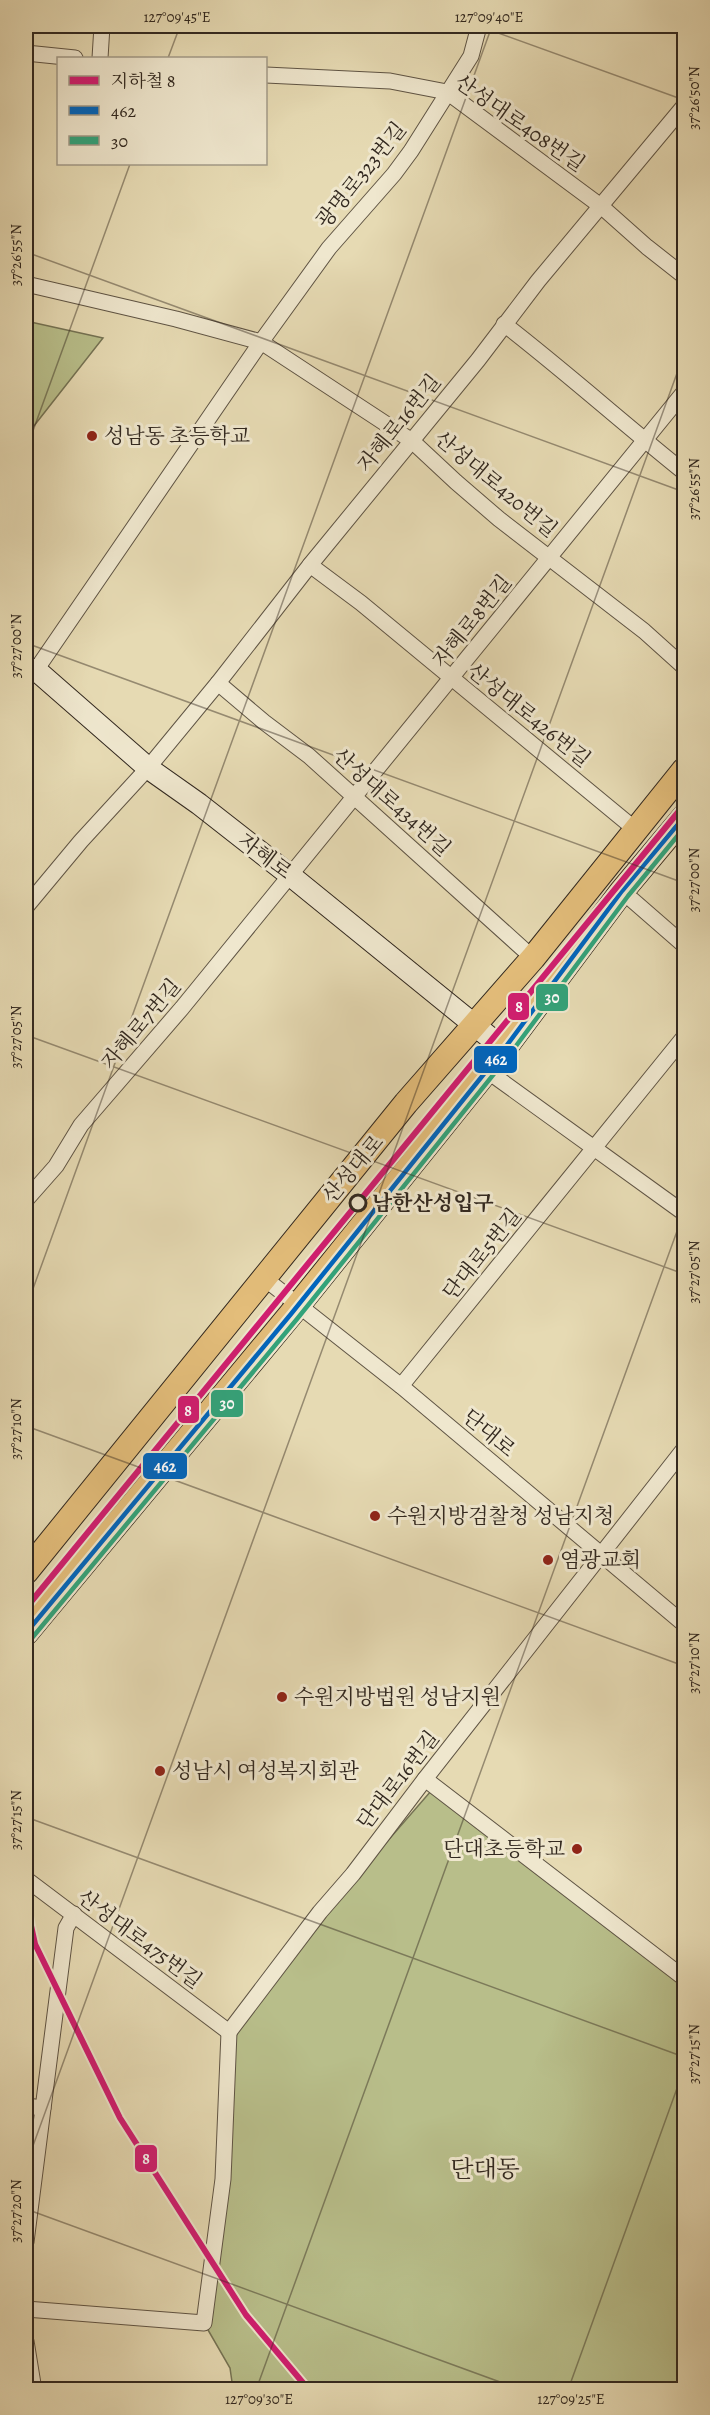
<svg xmlns="http://www.w3.org/2000/svg" width="710" height="2415" font-family="Alegreya,'Noto Serif KR',serif">
<style>
.green{fill:#b8be8a;stroke:#757354;stroke-width:1.5}
.lines{fill:none;stroke-linecap:round;stroke-linejoin:round}
.street-casing{stroke:#5f5444;stroke-width:17}
.secondary-casing{stroke:#32281f;stroke-width:23}
.primary-casing{stroke:#32281f;stroke-width:26}
.street{stroke:#efe7ce;stroke-width:15}
.secondary{stroke:#efe7ce;stroke-width:21}
.primary{stroke:#e3bd7a;stroke-width:24}
.bus-1-casing{stroke:#efe7ce;stroke-width:9}
.bus-2-casing{stroke:#efe7ce;stroke-width:9}
.bus-1{stroke:#0065bd;stroke-width:4.5}
.bus-2{stroke:#33a37a;stroke-width:4.5}
.metro-1-casing{stroke:#efe7ce;stroke-width:10}
.metro-1{stroke:#d11d70;stroke-width:6}
.ticks{fill:none;stroke:#32281f;stroke-width:1.5;stroke-opacity:0.45}
.poi-dot{fill:#8f2418;stroke:#efe7ce;stroke-width:2}
.stop-dot{fill:#efe7ce;stroke:#32281f;stroke-width:3}
.labels{text-anchor:middle;dominant-baseline:central;stroke-width:6;stroke-linejoin:round;paint-order:stroke}
.street-label{font-size:21px;fill:#32281f;stroke:#efe7ce}
.poi-label{font-size:21px;fill:#32281f;stroke:#efe7ce;text-anchor:start}
.stop-label{font-size:21px;font-weight:bold;fill:#32281f;stroke:#efe7ce;text-anchor:start}
.quarter-label{font-size:24px;fill:#32281f;stroke:#efe7ce}
.line-badge{stroke:#efe7ce;stroke-width:2}
.badge-label{font-size:16px;text-anchor:middle;font-weight:bold;fill:#fff}
.neatline{fill:none;stroke:#32281f;stroke-width:2}
.ticks-label{font-size:15px;text-anchor:middle;fill:#32281f}
</style>
<rect width="100%" height="100%" fill="#e6dab3"/>
<filter id="stains"><feTurbulence type="fractalNoise" baseFrequency=".00333" numOctaves="4"/><feColorMatrix values="0 0 0 0 .2 0 0 0 0 .09 0 0 0 0 .02 0 0 0 .5 -.17"/></filter>
<radialGradient id="worn" r=".72"><stop offset=".6" stop-color="#630" stop-opacity="0"/><stop offset="1" stop-color="#630" stop-opacity=".3"/></radialGradient>
<g class="green">
<path d="M26,321l77,17 -77,98z"/>
<path d="M431,1791l253,194v404h-451l-3,-21 -26,-45 25,-291 55,-72z"/>
</g>
<g class="lines">
<defs>
<g id="street">
<path d="M26,53l49,5"/>
<path d="M100,58l2,-32"/>
<path d="M266,75l124,6 57,11 155,115 45,40 37,29"/>
<path d="M26,284l150,35 85,23 151,99 44,41 43,37 145,112 40,36"/>
<path d="M504,324c62,48 120,100 180,148"/>
<path d="M310,565l51,38 275,227"/>
<path d="M36,670l225,-328 68,-94 65,-74 17,-23 60,-95 8,-30"/>
<path d="M218,683l46,39 45,34 224,202"/>
<path d="M622,891l62,54"/>
<path d="M26,907l55,-66 67,-73 70,-85 92,-118 168,-205 60,-79 146,-175"/>
<path d="M486,1070l198,143"/>
<path d="M26,1200l30,-34 25,-41 101,-117 502,-616"/>
<path d="M264,1278l137,108 283,238"/>
<path d="M401,1386l283,-349"/>
<path d="M425,1779l259,199"/>
<path d="M26,1879l203,153"/>
<path d="M229,2032l91,-120 33,-38 72,-95 259,-330"/>
<path d="M26,2106l17,2"/>
<path d="M26,2242l40,-314 8,-14"/>
<path d="M26,2309l178,14 19,-144 6,-147"/>
<path d="M26,2341l8,49"/>
</g>
<path id="secondary" d="M26,669l10,1 112,98 51,36 92,72 213,173"/>
<g id="primary">
<path d="M26,1572l380,-469 127,-145 151,-188"/>
<path d="M26,1633l265,-319 213,-265 118,-158 62,-74"/>
</g>
</defs>
<use href="#street" class="street-casing"/>
<use href="#secondary" class="secondary-casing"/>
<use href="#primary" class="primary-casing"/>
<use href="#street" class="street"/>
<use href="#secondary" class="secondary"/>
<use href="#primary" class="primary"/>
<defs>
<path id="bus-1" d="M26,1633l265,-319 213,-265 118,-158 62,-74"/>
<path id="bus-2" d="M32,1638l265,-319 213,-265 118,-158 56,-68"/>
</defs>
<use href="#bus-1" class="bus-1-casing"/>
<use href="#bus-2" class="bus-2-casing"/>
<use href="#bus-1" class="bus-1"/>
<use href="#bus-2" class="bus-2"/>
<defs>
<g id="metro-1">
<path d="M26,1613l4,-10 654,-798"/>
<path d="M26,1903l9,41 85,174 126,197 63,75"/>
</g>
</defs>
<use href="#metro-1" class="metro-1-casing"/>
<use href="#metro-1" class="metro-1"/>
</g>
<path class="ticks" d="M479,26l205,74M168,58l12,-32M26,252l658,240M26,450l104,-286M26,643l658,240M26,1035l658,239M26,1308l466,-1282M26,1426l658,240M26,1817l658,240M26,2165l658,-1811M26,2209l496,181M256,2390l428,-1178M568,2390l116,-321"/>
<g class="poi-dot">
<circle cx="92" cy="436" r="6"/>
<circle cx="375" cy="1516" r="6"/>
<circle cx="548" cy="1560" r="6"/>
<circle cx="282" cy="1697" r="6"/>
<circle cx="160" cy="1771" r="6"/>
<circle cx="577" cy="1849" r="6"/>
</g>
<circle class="stop-dot" cx="358" cy="1203" r="8"/>
<g class="labels">
<g class="street-label">
<text transform="translate(520 123) rotate(35)">산성대로408번길</text>
<text transform="translate(361 175) rotate(-51)">광명로323번길</text>
<text transform="translate(399 423) rotate(-51)">자혜로16번길</text>
<text transform="translate(496 484) rotate(40)">산성대로420번길</text>
<text transform="translate(472 621) rotate(-51)">자혜로8번길</text>
<text transform="translate(529 715) rotate(39)">산성대로426번길</text>
<text transform="translate(392 802) rotate(42)">산성대로434번길</text>
<text transform="translate(265 856) rotate(37)">자혜로</text>
<text transform="translate(141 1024) rotate(-50)">자혜로7번길</text>
<text transform="translate(353 1169) rotate(-50)">산성대로</text>
<text transform="translate(482 1254) rotate(-51)">단대로5번길</text>
<text transform="translate(489 1433) rotate(40)">단대로</text>
<text transform="translate(398 1780) rotate(-52)">단대로16번길</text>
<text transform="translate(140 1939) rotate(37)">산성대로475번길</text>
</g>
<g class="poi-label">
<text x="104" y="436">성남동 초등학교</text>
<text x="387" y="1516">수원지방검찰청 성남지청</text>
<text x="560" y="1560">염광교회</text>
<text x="294" y="1697">수원지방법원 성남지원</text>
<text x="172" y="1771">성남시 여성복지회관</text>
<text x="565" y="1849" text-anchor="end">단대초등학교</text>
</g>
<g class="stop-label">
<text x="372" y="1203">남한산성입구</text>
</g>
<g class="quarter-label">
<text x="485" y="2169">단대동</text>
</g>
</g>
<g class="line-badge">
<rect x="535" y="983" width="34" height="29" rx="6" fill="#33a37a"/>
<rect x="507" y="992" width="23" height="29" rx="6" fill="#d11d70"/>
<rect x="473" y="1045" width="45" height="29" rx="6" fill="#0065bd"/>
<rect x="210" y="1389" width="34" height="29" rx="6" fill="#33a37a"/>
<rect x="177" y="1395" width="23" height="29" rx="6" fill="#d11d70"/>
<rect x="142" y="1452" width="46" height="28" rx="6" fill="#0065bd"/>
<rect x="134" y="2144" width="24" height="29" rx="6" fill="#d11d70"/>
</g>
<g class="badge-label">
<text x="552" y="1003">30</text>
<text x="519" y="1012">8</text>
<text x="496" y="1065">462</text>
<text x="227" y="1409">30</text>
<text x="188" y="1416">8</text>
<text x="165" y="1472">462</text>
<text x="146" y="2164">8</text>
</g>
<rect width="710" height="2415" fill="none" stroke="#e6dab3" stroke-width="66"/>
<rect x="57" y="57" width="210" height="108" fill="#efe7ce" stroke="#a39b88" stroke-width="1.5"/>
<rect x="69" y="76" width="30" height="9" fill="#d11d70" stroke="#a39b88" stroke-width="1.5"/>
<text x="111" y="87" font-size="18" fill="#32281f">지하철 8</text>
<rect x="69" y="106" width="30" height="9" fill="#0065bd" stroke="#a39b88" stroke-width="1.5"/>
<text x="111" y="117" font-size="18" fill="#32281f">462</text>
<rect x="69" y="136" width="30" height="9" fill="#33a37a" stroke="#a39b88" stroke-width="1.5"/>
<text x="111" y="147" font-size="18" fill="#32281f">30</text>
<rect x="33" y="33" width="644" height="2349" class="neatline"/>
<g class="ticks-label">
<text x="177" y="22">127°09'45"E</text>
<text x="489" y="22">127°09'40"E</text>
<text transform="translate(694 98) rotate(-90)" y="5">37°26'50"N</text>
<text transform="translate(16 255) rotate(-90)" y="5">37°26'55"N</text>
<text transform="translate(694 489) rotate(-90)" y="5">37°26'55"N</text>
<text transform="translate(16 646) rotate(-90)" y="5">37°27'00"N</text>
<text transform="translate(694 880) rotate(-90)" y="5">37°27'00"N</text>
<text transform="translate(16 1037) rotate(-90)" y="5">37°27'05"N</text>
<text transform="translate(694 1272) rotate(-90)" y="5">37°27'05"N</text>
<text transform="translate(16 1429) rotate(-90)" y="5">37°27'10"N</text>
<text transform="translate(694 1663) rotate(-90)" y="5">37°27'10"N</text>
<text transform="translate(16 1820) rotate(-90)" y="5">37°27'15"N</text>
<text transform="translate(694 2054) rotate(-90)" y="5">37°27'15"N</text>
<text transform="translate(16 2211) rotate(-90)" y="5">37°27'20"N</text>
<text x="259" y="2404">127°09'30"E</text>
<text x="571" y="2404">127°09'25"E</text>
</g>
<rect width="100%" height="100%" filter="url(#stains)"/>
<rect width="100%" height="100%" fill="url(#worn)"/>
</svg>
